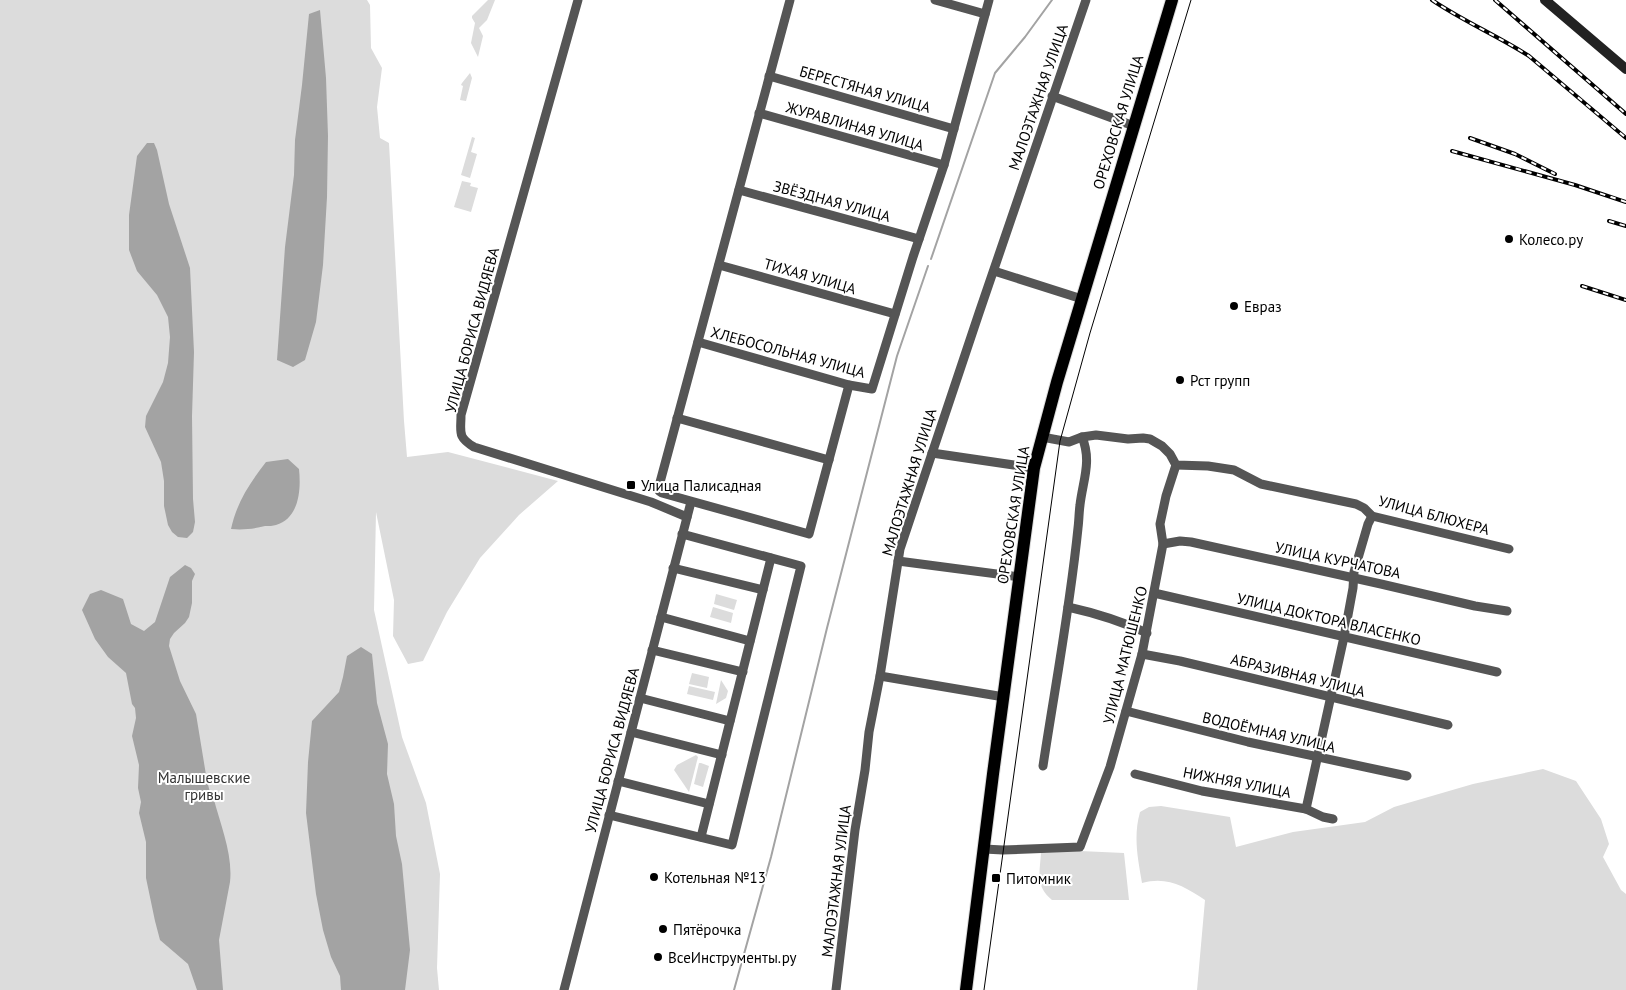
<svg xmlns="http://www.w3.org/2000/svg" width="1626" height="990" font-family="'PT Sans',sans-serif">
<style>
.green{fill:#dcdcdc}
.water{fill:#a3a3a3}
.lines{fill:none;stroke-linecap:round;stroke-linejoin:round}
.stream{stroke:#a3a3a3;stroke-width:2}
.primary-casing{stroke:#dbdbdb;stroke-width:14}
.street{stroke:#555;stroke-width:9}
.secondary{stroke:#222;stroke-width:10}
.primary{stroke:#000;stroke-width:12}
.tram{stroke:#000;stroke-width:1}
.rail-casing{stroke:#000;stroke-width:4}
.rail{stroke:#fff;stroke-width:2;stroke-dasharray:5.5;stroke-linecap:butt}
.poi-dot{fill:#000;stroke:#fff;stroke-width:2}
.labels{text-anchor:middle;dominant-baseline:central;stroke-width:4;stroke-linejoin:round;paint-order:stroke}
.street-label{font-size:15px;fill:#000;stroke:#fff}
.poi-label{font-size:15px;fill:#000;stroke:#fff;text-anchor:start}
.park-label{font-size:15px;fill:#333;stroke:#fff}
</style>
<rect width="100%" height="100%" fill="#fff"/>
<g class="green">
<path d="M0,0h367l3,5 1,43 11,20 -5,39 3,31 9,5 15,278 3,36 41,-5 110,29 -39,34 -39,43 -33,54 -24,49 -15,3 -15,-28 1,-36 -18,-88 -2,98 28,127 24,66 14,71 -3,94 2,22h-439z"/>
<path d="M488,0h7l-8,20 -8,8 4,8 -5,21 -7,-14 4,-20 -3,-5v-2z"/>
<path d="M470,73l2,5 -6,23 -6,-1 3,-14 -2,-1 1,-2z"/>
<path d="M472,137l3,1 -4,14 6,2 -7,24 -9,-3z"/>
<path d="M462,181l9,2 -1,3 8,2 -7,24 -17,-5z"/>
<path d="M716,594l21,6 -3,10 -20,-6z"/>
<path d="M713,607l20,6 -2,10 -21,-6z"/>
<path d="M692,673l17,4 -2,11 -18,-4z"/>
<path d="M721,680l7,11 -2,7 -10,6z"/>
<path d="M689,686l26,6 -2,8 -26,-6z"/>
<path d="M696,755l2,2 -9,35 -15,-22 3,-5z"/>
<path d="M699,763h2l8,3 -6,21 -9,-3z"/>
<path d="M1543,769l33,12 25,38 8,25 -6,13 18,33 5,4v96h-429l8,-90c-21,-14 -38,-24 -63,-17 -4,-24 -9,-46 -2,-71l9,-5 12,-1 69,11 6,30 57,-15 72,-10 29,-15 79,-23z"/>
<path d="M1080,851l44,2 5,47h-77c-17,-14 -12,-28 -11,-48z"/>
</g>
<g class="water">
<path d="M320,10l6,68 2,58 -1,61 -4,68 -7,57 -11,38 -12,7 -16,-7 8,-113 9,-72 1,-35 7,-55 7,-71z"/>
<path d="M147,143h7l3,7 12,54 21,64 4,84 -2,64 1,83 2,23 -2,10 -6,6 -9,-1 -6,-5 -4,-7 -4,-19v-25l-3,-19 -16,-35 1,-11 17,-34 5,-19 2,-26 -2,-20 -11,-22 -20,-24 -8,-21v-35l8,-59z"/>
<path d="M288,459l11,10c2,19 1,49 -23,56 -3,1 -7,1 -11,1 -12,3 -22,4 -34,3 6,-27 18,-45 35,-67z"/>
<path d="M185,565l6,3 4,6 -3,7v22l-3,14 -4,6 -11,10 -4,6 -1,7 11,35 16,33 11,67 4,15 3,4c7,26 19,55 16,82l-11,58 4,50h-26l-9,-26 -28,-24 -5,-19 -9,-43v-36l-7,-29 2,-11 -3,-14 1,-23 -7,-29 4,-18 -1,-10 -3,-4 -6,-31 -18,-16 -13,-18 -13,-29 8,-16 11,-4 22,9 8,25 13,7 11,-9 15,-45z"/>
<path d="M361,647l11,7 5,49 11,41 -1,30 7,30 2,32 6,28 8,86 -5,40h-64l-1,-14 -9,-19 -8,-27 -7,-36 -10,-81 2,-51 4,-41 27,-29 4,-15 4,-21z"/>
</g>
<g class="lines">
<g class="stream">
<path d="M931,259l64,-186 30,-36 27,-37"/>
<path d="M734,990l37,-133 56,-229 70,-272 31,-90"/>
</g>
<defs>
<path id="primary" d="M966,990l27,-216 41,-306 23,-86 115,-382"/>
</defs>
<use href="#primary" class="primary-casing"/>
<g class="street">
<path d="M578,0l-117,415c0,17 -4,22 13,32l177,55 36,15"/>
<path d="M790,0l-131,486v5l3,2 147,41 40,-149"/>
<path d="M935,0l50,14"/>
<path d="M769,76l185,53"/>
<path d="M1052,96l82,30"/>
<path d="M759,113l185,52"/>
<path d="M739,190l180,49"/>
<path d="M719,265l176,49"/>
<path d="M994,271l88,28"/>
<path d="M698,342l151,43 23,4 41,-132 31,-92 45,-165"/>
<path d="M677,418l152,42"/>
<path d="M1042,437l27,5 13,-5 14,-2 32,4 15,-1 7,1 12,7 8,8 6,11 32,1 26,4 27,14 95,20 8,4 8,8 137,33"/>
<path d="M932,453l102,15"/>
<path d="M1163,544l17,-3 11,1 190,42 94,22 32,5"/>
<path d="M898,561l122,16"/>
<path d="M673,568l90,22"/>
<path d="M1154,593l343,79"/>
<path d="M1068,607c27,6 53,14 79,26"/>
<path d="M661,617l89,24"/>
<path d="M652,650l91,22"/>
<path d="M1142,654l38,7 268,64"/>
<path d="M880,676l124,21"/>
<path d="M640,698l90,23"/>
<path d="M1126,711l122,31 159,34"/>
<path d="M631,732l91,23"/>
<path d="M1043,766c12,-79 27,-158 35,-238 1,-8 1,-16 2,-23 3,-25 12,-44 2,-68"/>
<path d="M1135,774l67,17 104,18 17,8 10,2"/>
<path d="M618,781l91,23"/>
<path d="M1306,809l38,-172 9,-49 1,-16 14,-48 4,-8"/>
<path d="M609,815l123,30 69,-279 -119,-32"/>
<path d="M701,837l70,-279"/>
<path d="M984,849l19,1 77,-3 30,-80 32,-113 21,-110 -3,-20 6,-28 10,-31"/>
<path d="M564,990l127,-488"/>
<path d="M836,990l19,-160 10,-60 4,-38 11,-56 20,-127 79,-236 107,-313"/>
</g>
<path class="secondary" d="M1545,0l81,69"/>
<use href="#primary" class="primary"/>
<path class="tram" d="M984,990l76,-549 30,-108 101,-333"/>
<defs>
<g id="rail">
<path d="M1432,0c31,21 66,36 97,56l97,82"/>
<path d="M1495,0l131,114"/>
<path d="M1470,138l45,16 40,20"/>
<path d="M1452,151l123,34 51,17"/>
<path d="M1609,221l17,5"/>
<path d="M1582,286l44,14"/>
</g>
</defs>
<use href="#rail" class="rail-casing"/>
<use href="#rail" class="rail"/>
</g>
<g class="poi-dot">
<circle cx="1509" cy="239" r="5"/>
<circle cx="1234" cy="306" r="5"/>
<circle cx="1180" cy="380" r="5"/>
<rect x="626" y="480" width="10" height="10" rx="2.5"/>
<circle cx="654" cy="877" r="5"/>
<rect x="991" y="873" width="10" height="10" rx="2.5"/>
<circle cx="663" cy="929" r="5"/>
<circle cx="658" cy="957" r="5"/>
</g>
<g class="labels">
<g class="street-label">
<text transform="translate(865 89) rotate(16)">БЕРЕСТЯНАЯ УЛИЦА</text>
<text transform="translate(1038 97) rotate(-71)">МАЛОЭТАЖНАЯ УЛИЦА</text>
<text transform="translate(1118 122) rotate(-73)">ОРЕХОВСКАЯ УЛИЦА</text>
<text transform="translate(855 126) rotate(16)">ЖУРАВЛИНАЯ УЛИЦА</text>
<text transform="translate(832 201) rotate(15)">ЗВЁЗДНАЯ УЛИЦА</text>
<text transform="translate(810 276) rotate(16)">ТИХАЯ УЛИЦА</text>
<text transform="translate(472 330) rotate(-75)">УЛИЦА БОРИСА ВИДЯЕВА</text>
<text transform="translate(788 352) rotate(15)">ХЛЕБОСОЛЬНАЯ УЛИЦА</text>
<text transform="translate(909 482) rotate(-73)">МАЛОЭТАЖНАЯ УЛИЦА</text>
<text transform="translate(1013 515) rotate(-81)">ОРЕХОВСКАЯ УЛИЦА</text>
<text transform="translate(1434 515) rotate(15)">УЛИЦА БЛЮХЕРА</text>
<text transform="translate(1338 560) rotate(12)">УЛИЦА КУРЧАТОВА</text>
<text transform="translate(1329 619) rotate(13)">УЛИЦА ДОКТОРА ВЛАСЕНКО</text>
<text transform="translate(1125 655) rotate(-76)">УЛИЦА МАТЮШЕНКО</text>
<text transform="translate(1298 675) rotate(14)">АБРАЗИВНАЯ УЛИЦА</text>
<text transform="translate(1269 732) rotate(13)">ВОДОЁМНАЯ УЛИЦА</text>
<text transform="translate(612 750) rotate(-75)">УЛИЦА БОРИСА ВИДЯЕВА</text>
<text transform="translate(1237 782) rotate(11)">НИЖНЯЯ УЛИЦА</text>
<text transform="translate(836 881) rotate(-83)">МАЛОЭТАЖНАЯ УЛИЦА</text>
</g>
<g class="poi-label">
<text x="1519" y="239">Колесо.ру</text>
<text x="1244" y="306">Евраз</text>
<text x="1190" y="380">Рст групп</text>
<text x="641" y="485">Улица Палисадная</text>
<text x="664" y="877">Котельная №13</text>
<text x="1006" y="878">Питомник</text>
<text x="673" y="929">Пятёрочка</text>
<text x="668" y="957">ВсеИнструменты.ру</text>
</g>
<g class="park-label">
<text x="204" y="777">Малышевские<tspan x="204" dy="17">гривы</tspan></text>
</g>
</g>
</svg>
